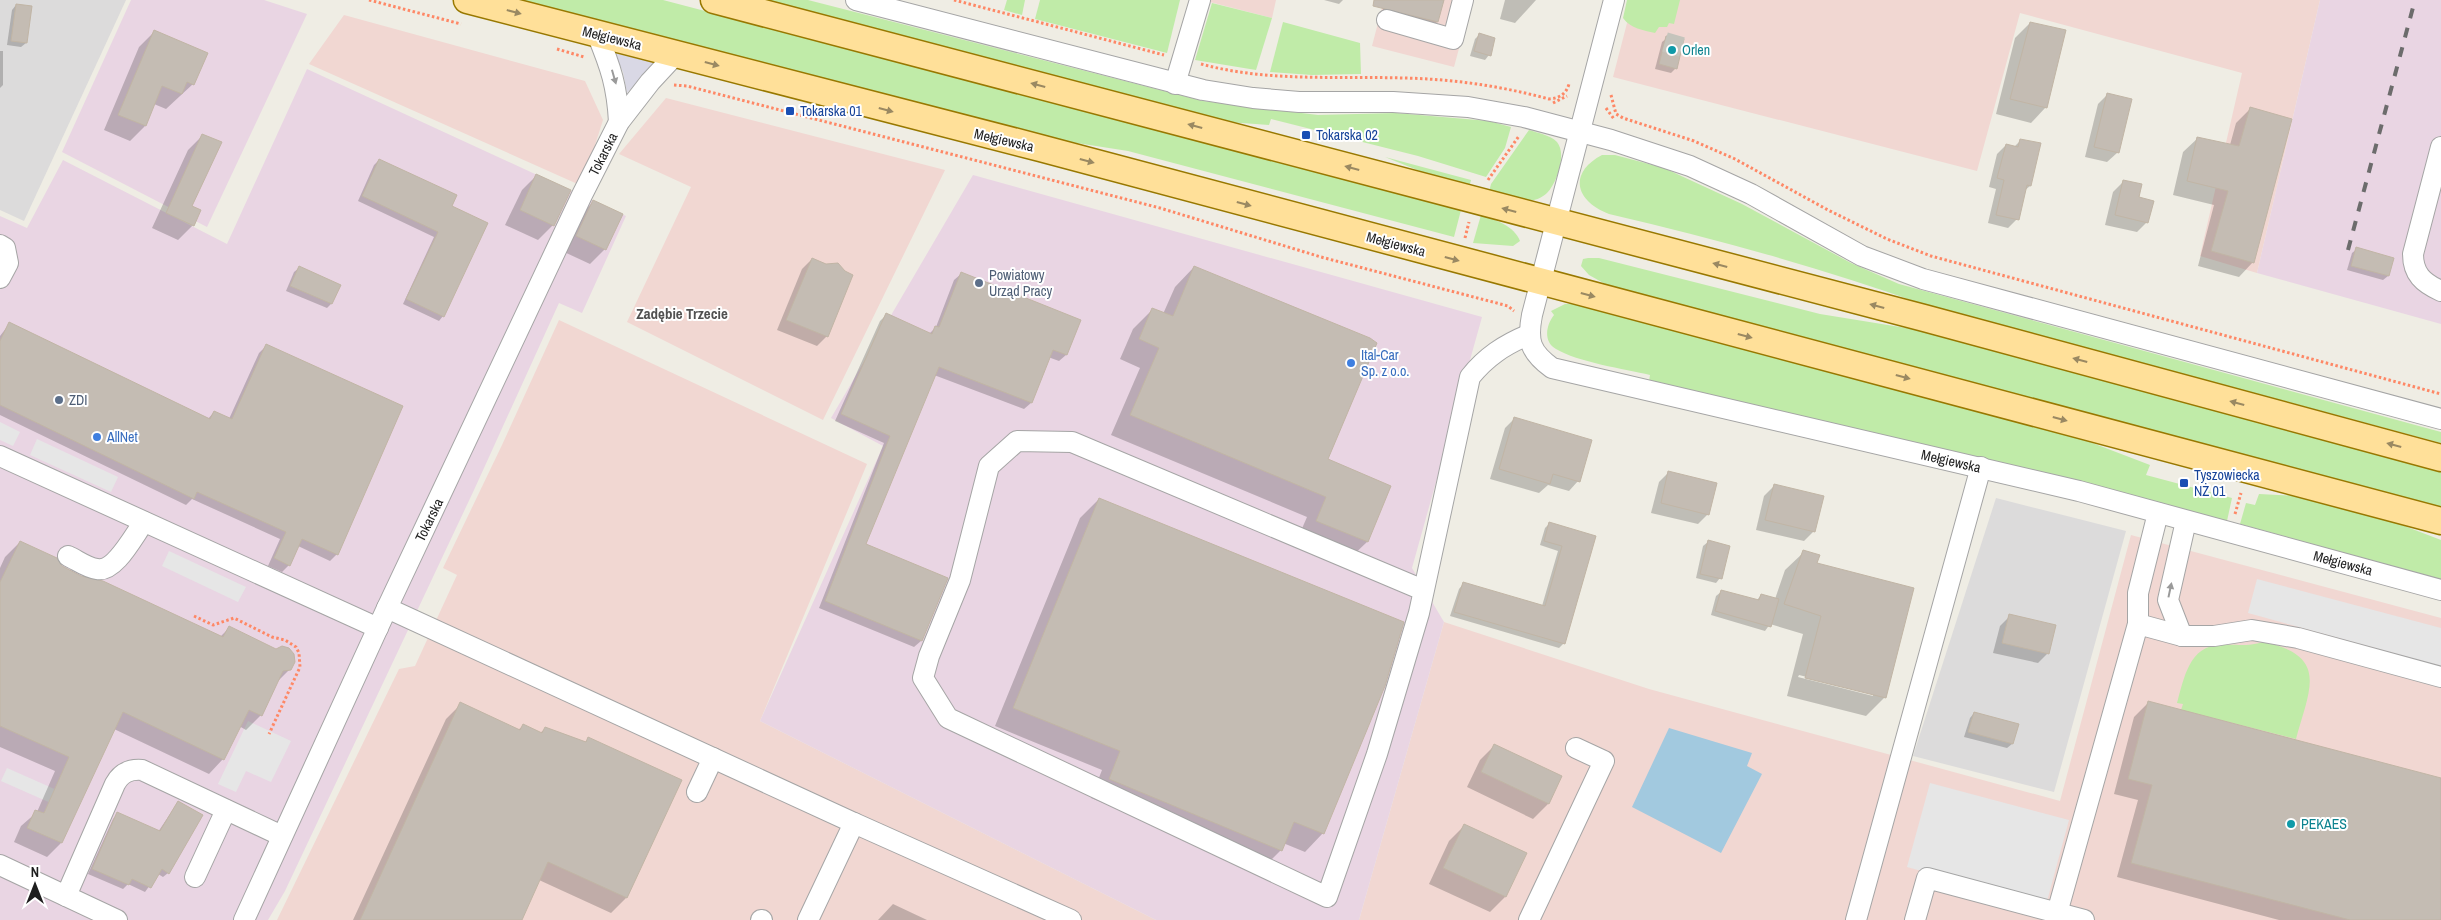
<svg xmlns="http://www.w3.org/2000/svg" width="2441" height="920" font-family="'Archivo Narrow',sans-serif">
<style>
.residential{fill:#dcdbdb}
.commercial{fill:#f1d7d2}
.industrial{fill:#e9d5e3}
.grass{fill:#c0eba8}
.parking{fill:#e6e6e6}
.plaza{fill:#d9d8e5}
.water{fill:#a2c9df}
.shadow{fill:#0003;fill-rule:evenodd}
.building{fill:#c4bcb3;stroke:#c1b5a5}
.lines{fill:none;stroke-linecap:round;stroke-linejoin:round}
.minor-tunnel{stroke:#c5c4bc;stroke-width:20;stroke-dasharray:20 10;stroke-linecap:butt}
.minor-casing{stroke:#a5a5a5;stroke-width:22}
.major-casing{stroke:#987800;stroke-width:29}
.path{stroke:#fe8866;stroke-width:3;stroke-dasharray:2.5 2.5;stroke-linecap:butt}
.minor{stroke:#fff;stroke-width:20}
.major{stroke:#ffe099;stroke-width:26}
.rail{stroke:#6c6c6c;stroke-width:4;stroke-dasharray:10 10;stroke-linecap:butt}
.oneway{fill:#9a8962}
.oneway2{fill:#9a9a9a}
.culture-dot{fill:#0f9aa8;stroke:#fff;stroke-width:2}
.transit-dot{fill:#1a4fb4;stroke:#fff;stroke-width:2}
.service-dot{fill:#5c6f8a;stroke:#fff;stroke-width:2}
.shop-dot{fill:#3f7fe0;stroke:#fff;stroke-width:2}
.labels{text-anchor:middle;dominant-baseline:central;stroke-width:4;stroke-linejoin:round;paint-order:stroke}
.street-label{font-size:14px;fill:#1e1e1e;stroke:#fff}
.culture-label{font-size:14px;fill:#0d838f;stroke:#fff;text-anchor:start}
.transit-label{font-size:14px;fill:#164399;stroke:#fff;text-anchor:start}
.service-label{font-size:14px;fill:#4e5e75;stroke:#fff;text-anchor:start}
.shop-label{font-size:14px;fill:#366cbe;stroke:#fff;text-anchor:start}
.neighbourhood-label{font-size:15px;font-weight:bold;fill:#515151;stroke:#fff}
</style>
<rect width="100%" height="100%" fill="#efede4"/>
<g class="residential">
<path d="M0,0h126l-102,221 -24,-11z"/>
<path d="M1996,498l130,33 -72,261 -141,-36z"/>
</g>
<g class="commercial">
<path d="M1202,0h74l-4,18z"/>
<path d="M1384,0h88l-18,67 -82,-21z"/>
<path d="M1633,0h687l-63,273 -57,-17 42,-183 -222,-60 -43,158 -364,-94z"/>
<path d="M344,15l241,66 18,39 -21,66 -273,-122z"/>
<path d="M666,98l279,72 -122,250 -196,-98 64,-135 -72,-33z"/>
<path d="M559,320l308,144 -107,257 396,199h-879l122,-251 16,-3 42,-91 -14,-7 59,-123z"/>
<path d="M2131,535l310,83v302h-1082l85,-298 205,67 411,112z"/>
</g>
<g class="industrial">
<path d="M131,0h133l43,14 -100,213 -145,-75z"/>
<path d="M2320,0h121v324l-184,-51z"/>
<path d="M307,69l319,147 -44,97 -23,-10 -85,187 -189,401 -17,29h-268v-704l27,12 36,-68 164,84z"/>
<path d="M973,175l509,142 -70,251 32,54 -85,298h-203l-396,-199 123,-275 -52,-28z"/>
</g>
<g class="grass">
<path d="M510,0h153l798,210 -7,27 -326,-86 -83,-13z"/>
<path d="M755,0h53l395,101 115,14 78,-2 93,8 22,6 -6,21 -19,29 -68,-21 -147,-37 -2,6 -55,-4z"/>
<path d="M1007,0h18l-3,15 -18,-5z"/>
<path d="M1040,0h140l-13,53 -132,-34z"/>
<path d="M1627,0h53l-6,24 -5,-1 -2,4h-8l-4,6c-12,-3 -24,-4 -32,-15z"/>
<path d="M1212,3l60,15 -16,52 -61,-10z"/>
<path d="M1283,22l77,21 1,31 -49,1 -42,-3z"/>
<path d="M1529,130c9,3 21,5 28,12 10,12 0,41 -10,51 -5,5 -13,8 -21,8 -11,1 -26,-6 -37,-9l2,-8z"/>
<path d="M1602,155h13l49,13 78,36 109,59 48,21 542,148v11l-519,-139c-102,-37 -207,-65 -313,-90 -34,-13 -41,-41 -7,-59z"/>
<path d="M1385,157l86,23 -2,8 -27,-8z"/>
<path d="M1481,215c15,5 33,11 39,26l-7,5 -40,-3z"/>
<path d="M1588,258h11l221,56 111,18 510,138v37l-834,-222 -18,-10 -8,-9 2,-7z"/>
<path d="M1565,304h8l488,127 89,34 -4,10 86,23 -5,23 -248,-64 -330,-76 1,-6c-25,-6 -73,-13 -94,-26 -13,-7 -10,-24 -2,-34l-3,-4z"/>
<path d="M2259,494l42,2 80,21 60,23v40l-201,-56 6,-21 9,2z"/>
<path d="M2264,642c66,14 45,48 32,97l-115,-29 2,-6 -6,-1c7,-24 12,-58 44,-58 18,-1 23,2 43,-3z"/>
</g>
<g class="parking">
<path d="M0,422l20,10 -7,14 -13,-6z"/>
<path d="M37,439l81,38 -7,15 -81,-37z"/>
<path d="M169,551l77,36 -8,15 -76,-36z"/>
<path d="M2257,579l184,49v38l-193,-53z"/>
<path d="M248,721l43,20 -20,41 -25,-11 -10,21 -18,-8z"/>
<path d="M7,768l52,23 -6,13 -52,-23z"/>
<path d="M1930,783l139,37 -23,85 -139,-38z"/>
</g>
<path class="plaza" d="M614,53l45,11 -17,13 -15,16 -4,-21z"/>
<path class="water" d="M1669,728l83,25 -5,13 15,8 -41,79 -89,-46z"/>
<g class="shadow">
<path d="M1324,0h19l-4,4z"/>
<path d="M1385,0h58l-6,22 -10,10 -46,-14z"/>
<path d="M1505,0h31l-21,23 -15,-4z"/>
<path d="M16,5l10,38 -5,4 -14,-2 5,-35z"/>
<path d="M2030,23l16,84 -15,16 -35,-9 19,-76z"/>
<path d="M154,32l39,52 -27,25 -12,-5 -9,22 -15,15 -26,-11 35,-83z"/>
<path d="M1479,35l10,20 -4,5 -15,-4 5,-17z"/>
<path d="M1667,38l9,30 -5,5 -16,-4 7,-27z"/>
<path d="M0,51h3v34l-3,3z"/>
<path d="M2108,94l9,59 -10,9 -22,-5 13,-53z"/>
<path d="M2250,109l3,153 -14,15 -41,-11 16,-61 -41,-10 10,-43 15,-14 32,7 6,-22z"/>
<path d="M203,135l-12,72 2,18 -15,15 -26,-12 36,-78z"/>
<path d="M2021,140l9,46 -6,5 -7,28 -9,9 -20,-5 8,-34 -7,-2 8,-33 9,-9 8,2z"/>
<path d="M379,160l71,46 -7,110 -4,5 -36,-17 31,-67 -76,-36 16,-36z"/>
<path d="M537,175l16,50 -15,15 -33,-15 17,-35z"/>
<path d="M2123,182l24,40 -10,10 -32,-7 8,-33z"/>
<path d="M593,202l12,47 -15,15 -28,-13 16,-34z"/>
<path d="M2357,249l31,27 -5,4 -36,-10 5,-17z"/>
<path d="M812,259l15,77 -10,10 -40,-16 25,-61z"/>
<path d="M1194,267l132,193 64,27 -23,55 -20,19 -50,-21 10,-23 -196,-82 29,-67 -20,-9 13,-30 20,-20 10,5 12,-27z"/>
<path d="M299,268l40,18 -8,18 -4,4 -41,-17 8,-19z"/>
<path d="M961,274l105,81 -7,6 -11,-4 -17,46 -7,6 -90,-34 -70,170 57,96 -7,6 -95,-39 65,-165 -49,-22 45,-100 7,-7 42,20 7,-7 18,-47z"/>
<path d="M10,323l198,96 6,-7 15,7 30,-66 7,-7 71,208 -7,7 -32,-15 -9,19 -7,7 -14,-6 12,-27 -88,-40 -6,6 -186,-90v-79z"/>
<path d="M1515,418l63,63 -9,10 -21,-6 -9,8 -49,-14 15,-51z"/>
<path d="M1669,472l39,42 -10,10 -47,-11 8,-31z"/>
<path d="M1774,486l40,45 -10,10 -48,-11 8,-34z"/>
<path d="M1099,499l224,334 -18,19 -22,-9 -2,7 -19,19 -171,-71 11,-28 -107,-44 85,-208z"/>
<path d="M1549,524l46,13 -31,106 -5,5 -109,-32 9,-27 4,-5 79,22 16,-55 -18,-6 5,-17z"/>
<path d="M20,542l61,36 139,59 9,-9 61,41 -13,13 -16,33 -15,15 -7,-4 -16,33 -14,15 -95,-45 -53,114 -14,14 -33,-15 7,-16 16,-14 18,-41 -55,-24v-179l5,-11z"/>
<path d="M1708,542l12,36 -4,5 -20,-5 7,-32z"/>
<path d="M1804,552l11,12 97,25 -28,109 -18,18 -79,-20 16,-62 -33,-10 -5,7 -54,-16 5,-19 5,-4 36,8 4,-5 14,4 10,-29zM1799,675l74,19v2l-75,-19z"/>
<path d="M2010,616l38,37 -10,10 -45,-10 7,-27z"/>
<path d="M2149,702l292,77v141h-162l-162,-43 21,-77 -24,-6 20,-77z"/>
<path d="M461,704l57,26 5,-4 17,7 6,-5 39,14 4,-3 91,42 -54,117 -15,15 -72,-33 -19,40h-167l93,-201z"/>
<path d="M1974,713l38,31 -5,4 -43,-11 6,-19z"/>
<path d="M1495,745l65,32 -12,27 -15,15 -66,-32 13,-27z"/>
<path d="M178,802l-10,71 -5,4 -5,-3 -13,18 -17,-8 -5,5 -35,-15 25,-55 4,-5 41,18z"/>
<path d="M1464,826l41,71 -15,15 -61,-28 20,-43z"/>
<path d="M893,904l34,16h-49z"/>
</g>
<g class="building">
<path d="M1374,0h70l-6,22 -65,-16z"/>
<path d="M16,4l16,2 -5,37 -16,-2z"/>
<path d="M2030,22l36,8 -19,78 -37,-9z"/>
<path d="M154,30l54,23 -14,32 -7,-3 -5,12 -20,-8 -16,40 -28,-11z"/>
<path d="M1479,33l16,5 -4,18 -17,-5z"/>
<path d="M1666,36l18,3 -7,30 -18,-5z"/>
<path d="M2107,93l25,6 -13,54 -25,-6z"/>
<path d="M2250,107l42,12 -38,144 -43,-12 17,-60 -41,-10 10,-44 42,9z"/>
<path d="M202,134l20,8 -30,64 9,4 -7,16 -28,-13z"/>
<path d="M2020,139l21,4 -10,43 -4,-1 -8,35 -23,-5 8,-35 -7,-2 9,-34 12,3z"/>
<path d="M379,159l78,36 -5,11 36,17 -44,94 -38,-18 32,-67 -76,-36z"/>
<path d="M536,174l35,16 -17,36 -34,-16z"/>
<path d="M2123,180l19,4 -3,13 15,4 -6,22 -33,-8z"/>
<path d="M593,200l30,14 -17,36 -30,-14z"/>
<path d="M2356,247l38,11 -5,18 -38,-10z"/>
<path d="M812,258l14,6 12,-1 7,8 8,4 -25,62 -42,-17z"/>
<path d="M299,266l42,19 -9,19 -42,-18z"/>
<path d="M1194,266l176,72 7,5 -49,116 63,27 -23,56 -52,-21 10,-24 -196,-82 29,-67 -20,-9 13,-31 21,8z"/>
<path d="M961,272l120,48 -14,35 -14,-5 -21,53 -93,-36 -73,177 82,34 -26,63 -97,-40 65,-165 -49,-22 45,-101 46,21 3,-8 4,1z"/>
<path d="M9,322l201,97 4,-8 18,8 34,-75 137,62 -65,149 -36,-16 -12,27 -16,-8 12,-26 -89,-40 -3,7 -194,-94v-64z"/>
<path d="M1514,417l78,23 -12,42 -27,-8 -3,10 -51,-15z"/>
<path d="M1668,471l49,12 -8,32 -48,-12z"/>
<path d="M1774,484l50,12 -9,36 -50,-12z"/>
<path d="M1099,498l305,124 -19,64 -61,148 -30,-12 -12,29 -173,-72 11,-28 -107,-43z"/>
<path d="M1549,522l47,14 -31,108 -111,-32 9,-30 82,24 17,-60 -18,-5z"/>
<path d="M1708,540l22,6 -8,33 -22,-5z"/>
<path d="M20,541l37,17 5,8 19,10 22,5 120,56 6,-11 47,23 6,-3 7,2 5,6 1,8 -4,8 -8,1 -21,45 -13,-6 -25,50 -101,-48 -61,131 -35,-15 8,-18 9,3 25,-56 -69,-31v-144z"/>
<path d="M1803,550l17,5 -3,8 97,25 -28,110 -81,-20 16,-62 -37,-12z"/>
<path d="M1721,590l38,10 2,-6 18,5 -8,28 -56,-16z"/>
<path d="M2009,614l47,11 -7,29 -47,-11z"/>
<path d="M2148,701l293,77v142h-91l-219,-57 21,-78 -24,-6z"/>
<path d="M460,702l60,28 3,-6 19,9 3,-6 41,15 2,-5 94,43 -55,118 -79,-36 -26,58h-162z"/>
<path d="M1974,712l45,12 -6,20 -45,-12z"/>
<path d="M1494,744l68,32 -13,28 -68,-32z"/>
<path d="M178,801l25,14 -34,59 -7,-5 -11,19 -19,-9 -3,6 -37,-16 25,-57 43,19z"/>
<path d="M1464,824l63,29 -21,44 -63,-29z"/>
</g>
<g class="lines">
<path class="minor-tunnel" d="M1665,42l17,5"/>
<defs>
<g id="minor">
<path d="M856,0l347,90 50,8 46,4h94l75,5 56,10 87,23 79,26 61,28 111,62 61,23 518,140"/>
<path d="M1614,0l-82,315c-5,26 -2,37 20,53l527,123 362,99"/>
<path d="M1387,20l66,19 10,-39"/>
<path d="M597,34c14,34 20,52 22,88"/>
<path d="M1175,84l25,-84"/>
<path d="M2441,147l-28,107c0,20 10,29 28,37"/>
<path d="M0,245l5,3 3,15 -8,15"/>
<path d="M0,456l378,172"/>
<path d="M68,556c9,4 19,12 29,13 18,4 37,-34 47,-47"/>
<path d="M1423,590l-351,-148 -55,-1 -28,25 -29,114 -31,76 -6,22 25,40 379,179 50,-143 42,-141 51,-236c16,-20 34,-32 58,-42"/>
<path d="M387,608l467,215 -46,97"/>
<path d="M2138,624l44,12h32l38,-6 46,8 143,39"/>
<path d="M2182,636l-14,-36 18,-79"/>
<path d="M697,792l16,-34"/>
<path d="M854,823l217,97"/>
<path d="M0,865l117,55"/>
<path d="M195,877l31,-67"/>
<path d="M66,896l49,-112c6,-11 14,-15 27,-14l140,66"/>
<path d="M2057,913l81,-289v-31l20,-80"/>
<path d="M244,920l143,-312 195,-413 37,-73 31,-40 26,-28"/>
<path d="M761,920h1"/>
<path d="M1529,920l75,-159 -28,-13"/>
<path d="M1856,920l125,-453"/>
<path d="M1915,920l12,-42 157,42"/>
</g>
<g id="major">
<path d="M467,0l573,148 1401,373"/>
<path d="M714,0l1210,318 517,140"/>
</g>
</defs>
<use href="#minor" class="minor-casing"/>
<use href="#major" class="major-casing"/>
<g class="path">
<path d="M369,0l92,24"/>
<path d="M954,0l210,55"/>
<path d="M557,49l27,8"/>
<path d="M1201,64c66,18 134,12 202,14 50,1 98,8 146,21 11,-1 17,-5 20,-15"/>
<path d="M674,85l13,1 473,122 161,49 187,49 6,5"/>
<path d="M1611,95l5,19 7,4 71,23 41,18 93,51 59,29 44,17 510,138"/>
<path d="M1553,103l14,-7"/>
<path d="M1606,108l8,11"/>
<path d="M1488,180l31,-44"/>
<path d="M1465,238l4,-16"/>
<path d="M2235,514l6,-21"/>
<path d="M194,616l19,9 21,-7 38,19 13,3 11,7 3,6 1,14 -31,67"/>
</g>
<use href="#minor" class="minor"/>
<use href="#major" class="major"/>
<path class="rail" d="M2348,250l67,-250"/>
</g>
<defs><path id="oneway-solid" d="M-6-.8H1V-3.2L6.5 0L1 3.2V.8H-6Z" transform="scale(1.25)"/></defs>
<g class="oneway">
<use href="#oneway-solid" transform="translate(514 12) rotate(15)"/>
<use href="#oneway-solid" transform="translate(712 64) rotate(15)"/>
<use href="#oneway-solid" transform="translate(1038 85) rotate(-165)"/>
<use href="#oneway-solid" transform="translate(886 110) rotate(15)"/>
<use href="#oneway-solid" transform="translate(1195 126) rotate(-165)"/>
<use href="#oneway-solid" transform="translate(1087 161) rotate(15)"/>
<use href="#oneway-solid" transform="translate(1352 168) rotate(-165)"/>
<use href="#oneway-solid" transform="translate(1244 204) rotate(15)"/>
<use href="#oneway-solid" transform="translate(1509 210) rotate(-165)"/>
<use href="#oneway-solid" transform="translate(1452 259) rotate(15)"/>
<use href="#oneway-solid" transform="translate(1720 265) rotate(-165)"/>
<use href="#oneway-solid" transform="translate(1588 295) rotate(15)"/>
<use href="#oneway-solid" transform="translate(1877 306) rotate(-165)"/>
<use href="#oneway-solid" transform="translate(1745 336) rotate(15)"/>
<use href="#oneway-solid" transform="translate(2080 360) rotate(-165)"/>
<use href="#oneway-solid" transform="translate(1903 377) rotate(15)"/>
<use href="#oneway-solid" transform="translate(2237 403) rotate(-165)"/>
<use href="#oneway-solid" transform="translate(2060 419) rotate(15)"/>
<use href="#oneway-solid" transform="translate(2394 445) rotate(-165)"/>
</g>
<g class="oneway2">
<use href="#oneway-solid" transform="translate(614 77) rotate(74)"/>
<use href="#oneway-solid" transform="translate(2170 590) rotate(-78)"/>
</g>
<g class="culture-dot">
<circle cx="1672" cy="50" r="5"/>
<circle cx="2291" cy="824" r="5"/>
</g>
<g class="transit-dot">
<rect x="785" y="106" width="10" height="10" rx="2.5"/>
<rect x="1301" y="130" width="10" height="10" rx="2.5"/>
<rect x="2179" y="478" width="10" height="10" rx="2.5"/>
</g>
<g class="service-dot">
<circle cx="979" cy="283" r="5"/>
<circle cx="59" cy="400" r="5"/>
</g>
<g class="shop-dot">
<circle cx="1351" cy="363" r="5"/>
<circle cx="97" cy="437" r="5"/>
</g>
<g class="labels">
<g class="street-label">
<text transform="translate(612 38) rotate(14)">Mełgiewska</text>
<text transform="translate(1004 140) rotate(13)">Mełgiewska</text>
<text transform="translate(603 154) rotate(-63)">Tokarska</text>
<text transform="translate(1396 244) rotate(15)">Mełgiewska</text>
<text transform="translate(1951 461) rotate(13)">Mełgiewska</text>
<text transform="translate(429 520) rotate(-64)">Tokarska</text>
<text transform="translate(2343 563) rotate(15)">Mełgiewska</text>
</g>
<g class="culture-label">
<text x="1682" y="50">Orlen</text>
<text x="2301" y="824">PEKAES</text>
</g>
<g class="transit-label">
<text x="800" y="111">Tokarska 01</text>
<text x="1316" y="135">Tokarska 02</text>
<text x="2194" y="475">Tyszowiecka<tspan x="2194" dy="16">NŻ 01</tspan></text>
</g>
<g class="service-label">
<text x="989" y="275">Powiatowy<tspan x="989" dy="16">Urząd Pracy</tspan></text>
<text x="69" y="400">ZDI</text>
</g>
<g class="shop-label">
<text x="1361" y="355">Ital-Car<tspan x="1361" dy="16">Sp. z o.o.</tspan></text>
<text x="107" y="437">AllNet</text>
</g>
<g class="neighbourhood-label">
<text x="682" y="313">Zadębie Trzecie</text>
</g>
</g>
<g transform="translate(35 885)" stroke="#ffffff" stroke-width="4" paint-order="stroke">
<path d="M0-4L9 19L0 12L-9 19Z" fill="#1e1e1e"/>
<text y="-8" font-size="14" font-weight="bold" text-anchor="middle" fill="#1e1e1e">N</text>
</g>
</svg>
